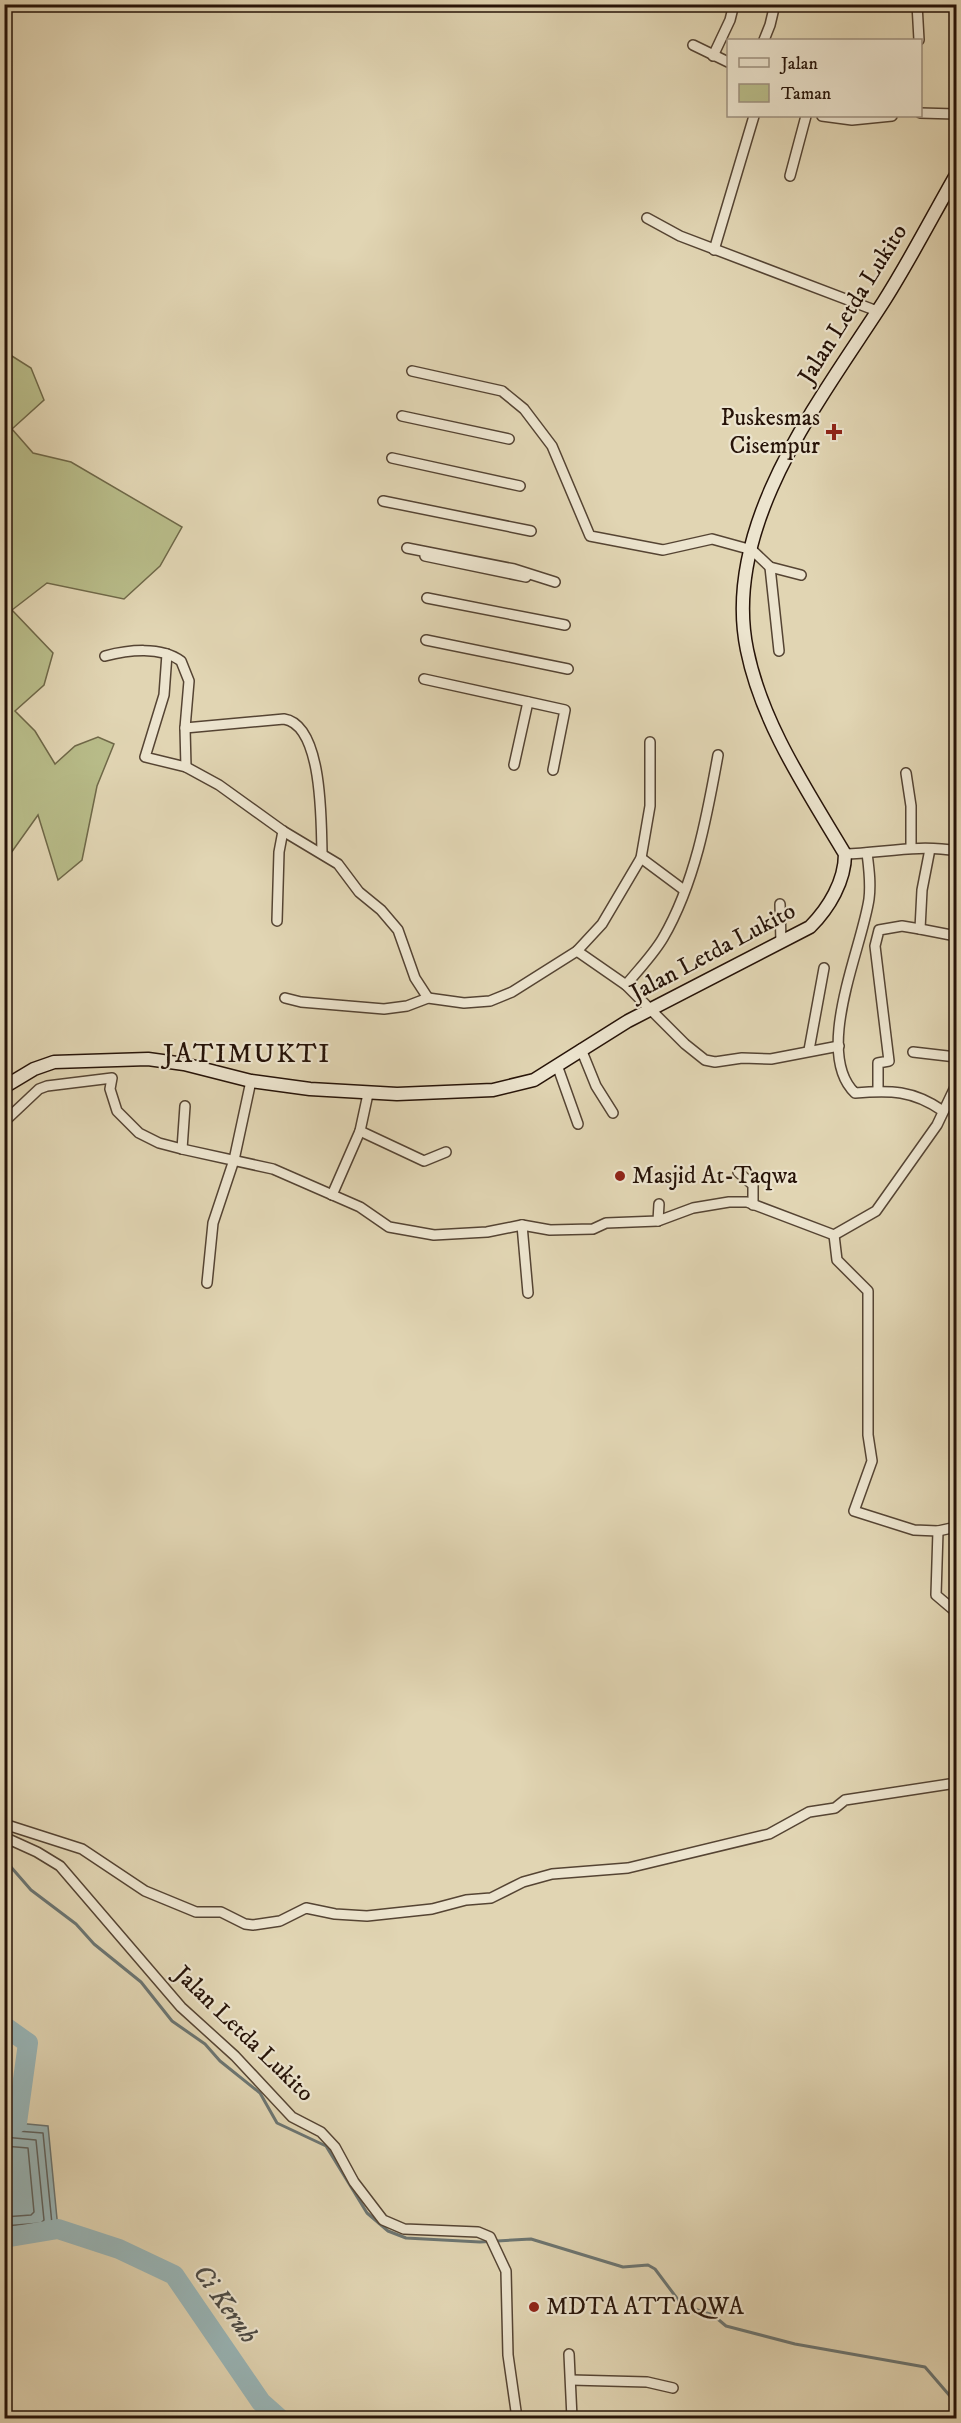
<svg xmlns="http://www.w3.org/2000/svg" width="961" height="2423" font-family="'IM FELL DW Pica',serif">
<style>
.green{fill:#b8bc89;stroke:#6f6848;stroke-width:1.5}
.water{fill:#99b6b8;stroke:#6b7572;stroke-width:1.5}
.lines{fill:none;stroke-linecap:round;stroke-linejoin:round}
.shore{stroke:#606460;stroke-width:1.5}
.stream{stroke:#6b7572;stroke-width:3}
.river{stroke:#99b6b8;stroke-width:20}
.street-casing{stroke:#543;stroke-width:12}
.secondary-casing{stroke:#261308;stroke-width:15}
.street{stroke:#ece4ce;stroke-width:9}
.secondary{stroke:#ece4ce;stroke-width:12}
.poi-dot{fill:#8f2418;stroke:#ece4ce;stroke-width:2}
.labels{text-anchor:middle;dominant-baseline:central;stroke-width:4.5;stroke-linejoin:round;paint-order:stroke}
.street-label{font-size:24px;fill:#261308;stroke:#ece4ce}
.poi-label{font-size:24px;fill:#261308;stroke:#ece4ce;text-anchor:start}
.water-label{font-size:26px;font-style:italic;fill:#4e4c46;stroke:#ece4ce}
.quarter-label{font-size:27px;letter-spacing:1.5px;fill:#261308;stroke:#ece4ce}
</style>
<rect width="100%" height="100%" fill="#e1d5b3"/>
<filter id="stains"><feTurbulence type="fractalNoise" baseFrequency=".00333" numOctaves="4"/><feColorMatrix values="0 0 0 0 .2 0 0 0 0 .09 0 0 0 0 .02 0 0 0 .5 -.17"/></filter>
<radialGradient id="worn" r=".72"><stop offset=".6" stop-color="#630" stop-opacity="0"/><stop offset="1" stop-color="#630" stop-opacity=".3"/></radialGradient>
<path class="green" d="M4,351l27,17 13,32 -32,29 21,24 38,9 111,65 -22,39 -36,33 -77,-16 -35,27 41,43 -9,32 -29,26 20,20 20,33 20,-18 23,-9 16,7 -17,42 -15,74 -24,20 -20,-65 -27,38h-6z"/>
<path class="water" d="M17,2123l31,3 10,103 -13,7 -40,3v-115z"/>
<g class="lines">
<g class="shore">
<path d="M4,2130l39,3 9,91 -9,6 -39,3"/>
<path d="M4,2137l32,3 8,80 -3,3 -37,3"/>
<path d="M4,2146l24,2 6,64 -3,3 -27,2"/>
</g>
<path class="stream" d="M4,1859l27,31 45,34 18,20 47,38 31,39 33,23 15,17 40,32 17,30 49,23 41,67 21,18 18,7 74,4 51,-3 92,28 25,-2 7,4 27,36 31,10 13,11 69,18 130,23 31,36"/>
<g class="river">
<path d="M4,2026l24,17 -11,80 -13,1"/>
<path d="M4,2238l54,-9 61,20 55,26 87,127 18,16"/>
</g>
<defs>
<g id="street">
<path d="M917,4l2,36"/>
<path d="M764,40l6,-15 5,-21"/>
<path d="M693,45l35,17"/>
<path d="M713,56l17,-36 4,-16"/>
<path d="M920,113l36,1"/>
<path d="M822,116l30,4 40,-4"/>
<path d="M790,176l16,-60"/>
<path d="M647,218l33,18 197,75"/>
<path d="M714,250l40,-134"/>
<path d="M412,371l90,20 22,18 28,37 38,90 73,14 49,-11 40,11 18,17 31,8"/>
<path d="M402,416l107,23"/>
<path d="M392,458l128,28"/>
<path d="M383,501l148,30"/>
<path d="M407,548l107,21 41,13"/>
<path d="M425,556l101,21"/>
<path d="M770,567l9,84"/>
<path d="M427,598l138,27"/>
<path d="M426,640l142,29"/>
<path d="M167,654l-3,41 -19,62 41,10 33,18 64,46 55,33 21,28 22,18 17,20 17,48 13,20"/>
<path d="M105,656c23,-6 56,-10 76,5l8,20 -4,47 1,39"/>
<path d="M424,679l141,31 -12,60"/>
<path d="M185,728l99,-9c39,6 37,103 38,133"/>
<path d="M514,765l14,-63"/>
<path d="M906,773l5,33v42"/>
<path d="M930,849l-8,41 -2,39 36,7"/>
<path d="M867,853c2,16 4,30 2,46 -7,49 -56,154 -14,194 35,-3 58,-3 88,18"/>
<path d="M845,854c37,-1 74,-10 111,-3"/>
<path d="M641,858l43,32"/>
<path d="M780,904l1,39"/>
<path d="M277,921l2,-69 4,-21"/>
<path d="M577,951l49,34 59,59 20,16 10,2 27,-4 29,1 68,-13"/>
<path d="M626,985c12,-15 27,-30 37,-47 32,-55 44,-122 55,-183"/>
<path d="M285,998l16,4 83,7 23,-3 21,-8 36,5 26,-2 22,-9 65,-41 25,-27 39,-66 9,-52v-64"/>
<path d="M581,1049l15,37 17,27"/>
<path d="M809,1050l15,-82"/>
<path d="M913,1052l43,5"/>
<path d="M557,1065l21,59"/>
<path d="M878,1091v-28l11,-2 -14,-115 4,-16 23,-4 18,3"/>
<path d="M4,1122l35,-33 8,-3 65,-8 -2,11 7,22 22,22 20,10 23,6 91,20 87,38 29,20 45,8 53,-3 35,-7 28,5 43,-1 13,-6 52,-2 35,-13 36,-6h18l87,33 42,-24 61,-86 19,-40"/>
<path d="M360,1131l64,30 22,-9"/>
<path d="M182,1149l3,-43"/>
<path d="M738,1172l15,13v20"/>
<path d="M332,1195l28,-64 8,-37"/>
<path d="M658,1221l1,-17"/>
<path d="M522,1225l6,68"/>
<path d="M834,1235l3,25 31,31v144l4,26 -18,50 60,19 24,1 18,-4"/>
<path d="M207,1283l6,-60 21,-63 17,-79"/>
<path d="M938,1531l-2,64 20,17"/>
<path d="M4,1824l78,25 63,42 51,21h25l24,12 8,1 27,-4 26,-13 29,6 32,2 65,-7 34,-9 25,-2 32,-16 29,-8 76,-6 141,-34 40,-22 26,-4 10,-8 111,-17"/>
<path d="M4,1837l33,15 23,14 121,141 54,49 57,61 29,15 14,15 19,35 29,38 21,9 74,3 12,5 16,34 2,84 9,63"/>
<path d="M4,2065v11"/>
<path d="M569,2354l3,64"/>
<path d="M571,2380l76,2 26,6"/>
</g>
<path id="secondary" d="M4,1087l30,-18 20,-7 94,-3 36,5 67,17 59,8 87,5 96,-4 41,-10 94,-59 182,-94c19,-19 35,-46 35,-73 -38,-64 -83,-130 -98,-204 -26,-125 74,-251 137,-349 26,-41 48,-84 72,-126"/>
</defs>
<use href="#street" class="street-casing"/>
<use href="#secondary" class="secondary-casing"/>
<use href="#street" class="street"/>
<use href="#secondary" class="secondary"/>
</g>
<g class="poi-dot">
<path d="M831 423h6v6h6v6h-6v6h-6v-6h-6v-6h6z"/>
<circle cx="620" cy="1176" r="6"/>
<circle cx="534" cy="2307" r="6"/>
</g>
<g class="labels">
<g class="street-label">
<text transform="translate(853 304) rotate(-58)">Jalan Letda Lukito</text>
<text transform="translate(713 952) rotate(-28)">Jalan Letda Lukito</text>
<text transform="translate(244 2034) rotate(44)">Jalan Letda Lukito</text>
</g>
<g class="poi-label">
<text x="820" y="418" text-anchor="end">Puskesmas<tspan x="820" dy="28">Cisempur</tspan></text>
<text x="632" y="1176">Masjid At-Taqwa</text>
<text x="546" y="2307">MDTA ATTAQWA</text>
</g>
<g class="water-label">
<text transform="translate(225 2304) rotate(54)">Ci Keruh</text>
</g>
<g class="quarter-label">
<text x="247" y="1054">JATIMUKTI</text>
</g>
</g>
<rect width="961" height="2423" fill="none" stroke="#e1d5b3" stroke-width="24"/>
<rect x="6" y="6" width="949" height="2411" fill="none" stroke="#261308" stroke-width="3"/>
<rect x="12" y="12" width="937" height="2399" fill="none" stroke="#261308" stroke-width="1.5"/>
<rect x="727" y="39" width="195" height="78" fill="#ece4ce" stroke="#9d907f" stroke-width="1.5"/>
<rect x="739" y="58" width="30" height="9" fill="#ece4ce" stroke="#9d907f" stroke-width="1.5"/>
<text x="781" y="69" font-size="18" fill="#261308">Jalan</text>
<rect x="739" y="84" width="30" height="18" fill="#b8bc89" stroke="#9d907f" stroke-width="1.5"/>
<text x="781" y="99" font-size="18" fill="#261308">Taman</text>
<rect width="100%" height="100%" filter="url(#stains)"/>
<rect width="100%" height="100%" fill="url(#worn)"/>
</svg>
